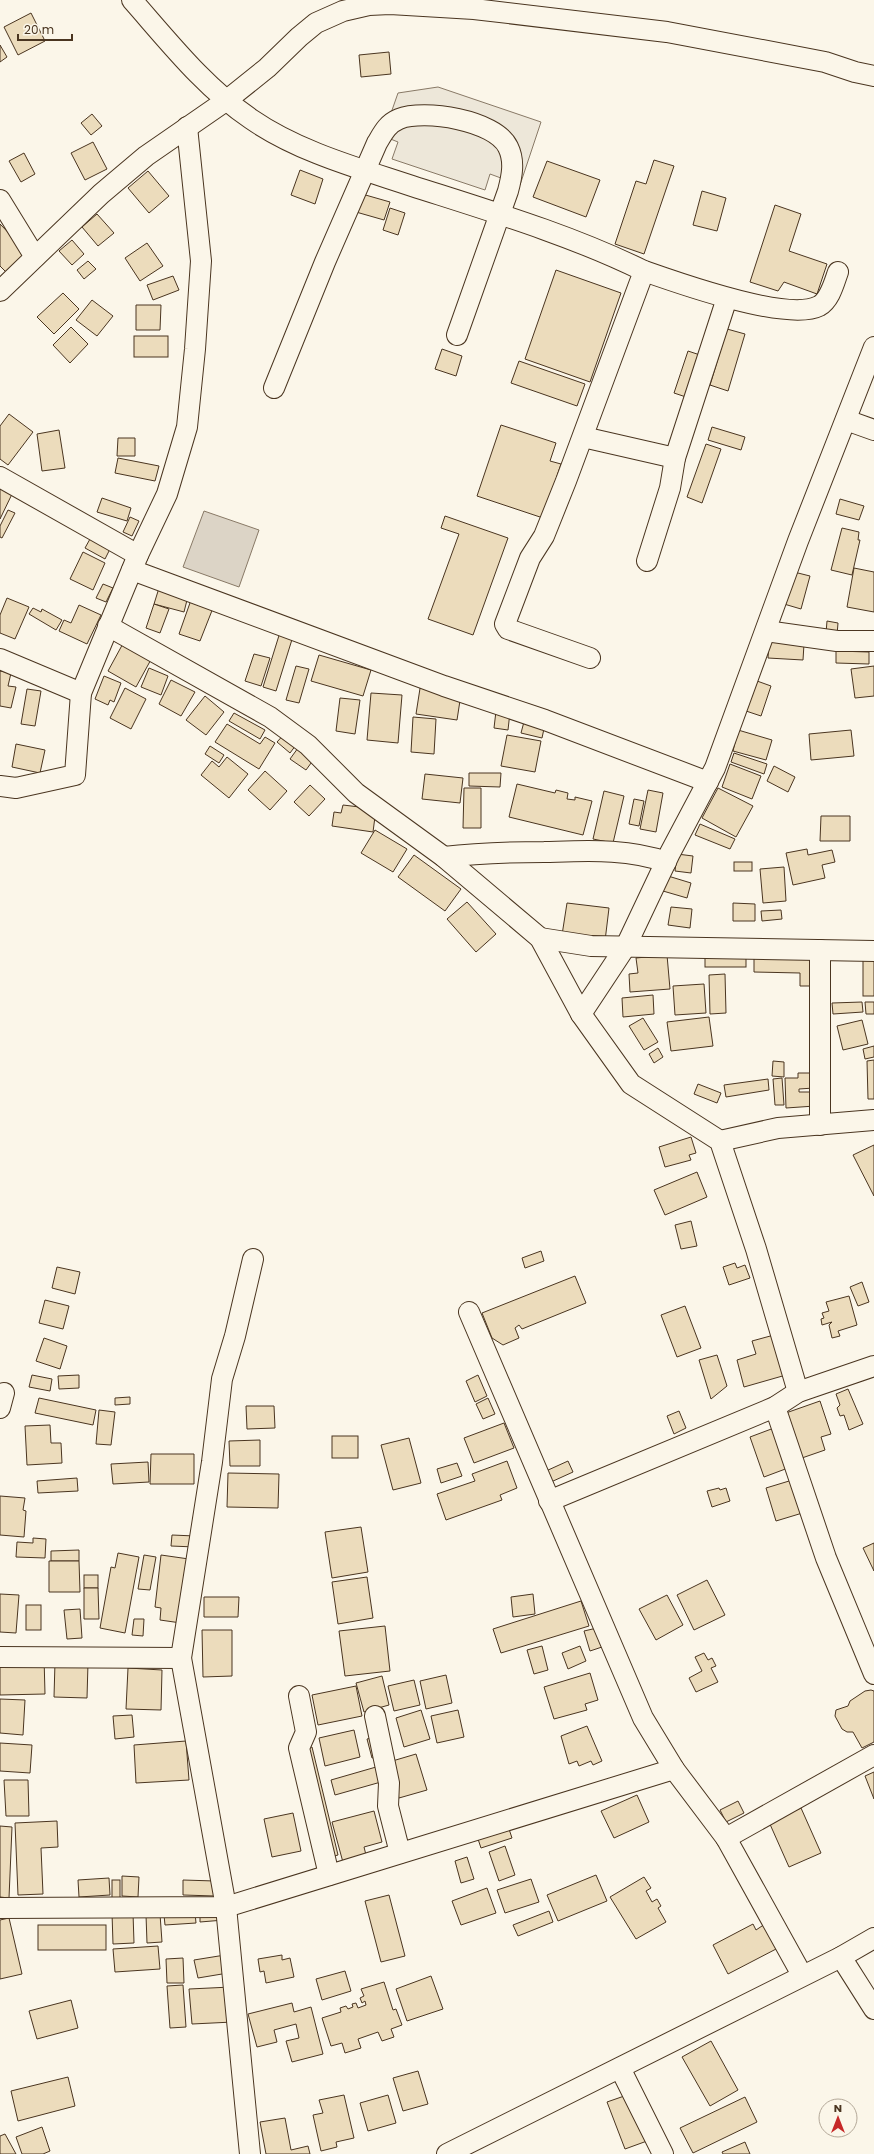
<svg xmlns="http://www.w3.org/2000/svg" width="874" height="2154" font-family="Poppins,sans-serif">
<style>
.parking{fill:#ede7d9;stroke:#887966}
.water{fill:#dcd4c6;stroke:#887966}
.building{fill:#ecdcbc;stroke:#4a3520}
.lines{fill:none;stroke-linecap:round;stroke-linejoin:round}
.minor-casing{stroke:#4a3520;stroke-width:22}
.minor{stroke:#fbf6e9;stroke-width:20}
</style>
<rect width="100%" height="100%" fill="#fbf6e9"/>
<path class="parking" d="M438,87l103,35 -21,63 -30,-11 -5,16 -93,-31 6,-17 -15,-6 15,-43z"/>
<path class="water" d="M204,511l55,19 -20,57 -56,-20z"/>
<g class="building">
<path d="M31,13l14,28 -27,14 -14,-28z"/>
<path d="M0,45l7,12 -7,5z"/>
<path d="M389,52l2,22 -30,3 -2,-22z"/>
<path d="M92,114l10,12 -11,9 -10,-12z"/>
<path d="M93,142l14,27 -22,11 -14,-27z"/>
<path d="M24,153l11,21 -14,8 -12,-21z"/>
<path d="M654,160l20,6 -30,88 -29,-10 21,-63 10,3z"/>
<path d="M547,161l53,19 -14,37 -53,-20z"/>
<path d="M300,170l23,9 -8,25 -24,-9z"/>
<path d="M148,171l21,25 -20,17 -21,-25z"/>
<path d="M702,191l24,7 -9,33 -24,-6z"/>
<path d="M362,194l28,8 -6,18 -28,-8z"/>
<path d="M775,205l26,9 -12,37 38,13 -10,30 -33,-12 -6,9 -28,-9z"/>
<path d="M390,208l15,5 -7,22 -15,-5z"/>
<path d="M97,214l17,19 -16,13 -16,-19z"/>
<path d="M0,224l28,29 -21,20 -7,-7z"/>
<path d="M72,240l12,14 -12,11 -13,-14z"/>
<path d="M147,243l16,23 -23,15 -15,-23z"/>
<path d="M88,261l8,8 -12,10 -7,-9z"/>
<path d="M556,270l65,23 -31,89 -65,-23z"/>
<path d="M173,276l6,14 -26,10 -6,-15z"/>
<path d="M63,293l16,16 -25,25 -17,-17z"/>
<path d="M92,300l21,16 -16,20 -21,-16z"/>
<path d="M136,305h25l-1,25h-24z"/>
<path d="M71,327l17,17 -18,19 -17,-18z"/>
<path d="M727,329l18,5 -17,57 -18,-6z"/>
<rect x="134" y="336" width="34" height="21"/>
<path d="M442,349l20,7 -6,20 -21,-7z"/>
<path d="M688,351l18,6 -14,42 -18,-6z"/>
<path d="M519,361l66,23 -8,22 -66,-23z"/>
<path d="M9,414l24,18 -25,33 -8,-6v-33z"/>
<path d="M501,425l55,18 -6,18 11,3 -18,54 -66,-22z"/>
<path d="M712,427l33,10 -4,13 -33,-10z"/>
<path d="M59,430l6,38 -23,3 -5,-37z"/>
<path d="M118,438h17v18h-18z"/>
<path d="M706,444l15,5 -19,54 -15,-6z"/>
<path d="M118,458l41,8 -4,15 -40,-8z"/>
<path d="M0,485l13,7 -13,27z"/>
<path d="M102,498l29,10 -4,13 -30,-9z"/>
<path d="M840,499l24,7 -5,14 -23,-6z"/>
<path d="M8,510l7,3 -13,25 -2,-1v-11z"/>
<path d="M445,516l63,22 -35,97 -45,-16 31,-85 -18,-6z"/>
<path d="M130,517l9,4 -7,15 -9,-4z"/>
<path d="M842,528l17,4 -1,8h2l-8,35 -21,-5z"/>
<path d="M90,539l20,10 -5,10 -20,-11z"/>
<path d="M83,552l22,11 -12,27 -23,-11z"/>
<path d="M854,568l20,4v40l-27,-5z"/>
<path d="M794,572l16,4 -9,33 -17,-5z"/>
<path d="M103,584l10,4 -7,14 -10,-4z"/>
<path d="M159,588l29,8 -4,16 -30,-8z"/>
<path d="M7,598l22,9 -14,32 -15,-6v-18z"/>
<path d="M191,600l22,8 -13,33 -21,-7z"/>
<path d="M154,604l15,5 -9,24 -14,-5z"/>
<path d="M79,605l22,10 -14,29 -28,-13 5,-11 7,3z"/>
<path d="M33,608l8,4 1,-3 20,11 -6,10 -27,-16z"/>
<path d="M827,621l11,2 -1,12 -11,-2z"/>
<path d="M281,629l13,4 -18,58 -13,-4z"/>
<path d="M126,638l28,16 -18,33 -28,-16z"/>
<path d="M769,642l35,2 -1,16 -35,-2z"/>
<path d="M836,651l33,1v12l-33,-1z"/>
<path d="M254,654l16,4 -9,28 -16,-5z"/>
<path d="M319,655l52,15 -8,26 -52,-15z"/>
<path d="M296,666l13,3 -10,34 -13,-3z"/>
<path d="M874,666v30l-19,2 -4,-29z"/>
<path d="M149,668l19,8 -7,19 -20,-8z"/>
<path d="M0,671l11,2 -3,13 8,1 -5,21 -11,-2z"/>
<path d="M104,676l17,7 -7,19 -4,-2 -2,5 -13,-6z"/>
<path d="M171,680l24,12 -14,24 -22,-12z"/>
<path d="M757,681l14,5 -10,30 -15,-5z"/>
<path d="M421,682l40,12 -4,26 -41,-6z"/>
<path d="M125,688l21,11 -15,30 -21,-11z"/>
<path d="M27,689l14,2 -6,35 -14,-2z"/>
<path d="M371,693l31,2 -4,48 -31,-3z"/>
<path d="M205,696l19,16 -18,23 -20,-15z"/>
<path d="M340,698l20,2 -5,34 -19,-3z"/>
<path d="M496,711l14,1 -2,18 -14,-2z"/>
<path d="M234,713l31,17 -5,9 -31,-18z"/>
<path d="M413,717l23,2 -2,35 -23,-2z"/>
<path d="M525,718l20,6 -3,14 -21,-5z"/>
<path d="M227,724l33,20 5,-7 10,6 -16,26 -44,-27z"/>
<path d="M738,730l34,10 -6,20 -33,-9z"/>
<path d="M851,730l3,26 -43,4 -2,-26z"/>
<path d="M287,731l12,10 -9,12 -13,-11z"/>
<path d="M507,735l34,6 -6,31 -34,-6z"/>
<path d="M16,744l29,6 -5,23 -28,-6z"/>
<path d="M210,746l14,9 -5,8 -14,-9z"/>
<path d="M298,748l16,11 -8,11 -16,-11z"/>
<path d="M734,753l33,11 -3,10 -33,-12z"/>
<path d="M227,757l21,17 -19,24 -28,-23 11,-14 7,6z"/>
<path d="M730,764l31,12 -9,23 -30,-12z"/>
<path d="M774,766l21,11 -7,15 -21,-11z"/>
<path d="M265,771l22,20 -17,19 -22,-20z"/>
<path d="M469,773h32l-1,14 -31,-1z"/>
<path d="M425,774l38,4 -3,25 -38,-4z"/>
<path d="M517,784l38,9 1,-3 12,3 -1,6 8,1v-3l17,4 -9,34 -74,-18z"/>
<path d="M310,785l15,14 -16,17 -15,-14z"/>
<path d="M464,788h17v40h-18z"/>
<path d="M718,788l35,18 -17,31 -34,-19z"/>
<path d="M648,790l15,3 -7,39 -16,-3z"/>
<path d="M604,791l20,5 -11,47 -20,-4z"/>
<path d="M634,799l10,2 -5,25 -10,-2z"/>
<path d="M343,805l33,4 -3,23 -41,-6 2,-14 7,1z"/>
<path d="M821,816h29v25h-30z"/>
<path d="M700,824l35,15 -5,10 -35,-14z"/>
<path d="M375,830l32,19 -14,23 -32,-19z"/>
<path d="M807,849l1,6 24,-5 3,12 -13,3 3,13 -32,7 -7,-32z"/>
<path d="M677,854l16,2 -2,17 -16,-2z"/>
<path d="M414,855l47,34 -16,22 -47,-34z"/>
<rect x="734" y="862" width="18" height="9"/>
<path d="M784,867l2,34 -23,2 -3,-34z"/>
<path d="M668,876l23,7 -4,15 -24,-7z"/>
<path d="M467,902l29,32 -20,18 -29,-33z"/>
<path d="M567,903l42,5 -4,33 -43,-6z"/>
<path d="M733,903l22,1v17h-22z"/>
<path d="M671,907l21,2 -2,19 -22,-3z"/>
<path d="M781,910l1,9 -20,2 -1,-10z"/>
<rect x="705" y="952" width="41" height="15"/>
<path d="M754,954l61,1v31h-15v-13l-46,-1z"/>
<path d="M667,955l3,34 -40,3 -1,-18 9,-1 -2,-15z"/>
<rect x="863" y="956" width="11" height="40"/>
<path d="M725,974l1,39 -16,1 -1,-39z"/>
<path d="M704,984l2,29 -31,2 -2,-29z"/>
<path d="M653,995l1,19 -31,3 -1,-19z"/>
<path d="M862,1002l1,10 -30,2 -1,-11z"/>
<path d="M865,1002h9v12h-8z"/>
<path d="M709,1017l4,29 -42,5 -4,-29z"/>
<path d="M643,1018l15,24 -14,8 -15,-24z"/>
<path d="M862,1020l6,24 -25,6 -6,-24z"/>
<path d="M874,1046v11l-9,2 -2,-10z"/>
<path d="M658,1048l5,9 -9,6 -5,-9z"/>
<path d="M874,1060v39h-6l-1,-38z"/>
<path d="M773,1061l11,1v15l-12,-1z"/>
<path d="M798,1073h15l1,15 -15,1v3h15l1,14 -29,2 -1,-30h13z"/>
<path d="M782,1078l2,27h-9l-2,-26z"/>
<path d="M768,1079l1,11 -43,7 -2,-12z"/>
<path d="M698,1084l23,9 -4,10 -23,-9z"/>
<path d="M691,1137l5,16 -7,2 2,5 -26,7 -6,-20z"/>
<path d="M874,1145v51l-21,-41z"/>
<path d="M697,1172l10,25 -42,18 -11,-25z"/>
<path d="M691,1221l6,25 -16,3 -6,-24z"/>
<path d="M541,1251l3,10 -19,7 -3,-10z"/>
<path d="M735,1263l2,5 8,-3 5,13 -21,7 -6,-18z"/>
<path d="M57,1267l23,5 -5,22 -23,-6z"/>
<path d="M575,1276l11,27 -64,26 -3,-4 -4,3 4,10 -16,7 -11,-7 -10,-25z"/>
<path d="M862,1282l7,20 -11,4 -8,-19z"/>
<path d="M849,1296l8,29 -19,6 2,5 -8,2 -3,-13 3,-3 -10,3 -1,-6 3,-1 -2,-5 7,-2 -3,-9z"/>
<path d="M45,1300l24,6 -6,23 -24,-6z"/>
<path d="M685,1306l16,42 -24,9 -16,-42z"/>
<path d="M774,1335l12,40 -42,12 -7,-27 19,-6 -4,-13z"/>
<path d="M44,1338l23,8 -7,23 -24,-8z"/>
<path d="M717,1355l10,31 -16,13 -12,-39z"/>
<path d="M32,1375l20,4 -2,12 -21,-4z"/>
<path d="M79,1375v13l-20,1 -1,-13z"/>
<path d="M478,1375l9,21 -12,6 -9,-21z"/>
<path d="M848,1389l15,35 -14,6 -5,-15 -4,1 -3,-8 3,-3 -4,-11z"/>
<path d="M130,1397v7l-15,1v-7z"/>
<path d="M39,1398l57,12 -3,15 -58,-12z"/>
<path d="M488,1398l7,16 -12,5 -7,-15z"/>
<path d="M820,1401l11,33 -10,3 4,13 -26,9 -16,-45z"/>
<path d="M246,1406h28l1,22 -28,1z"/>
<path d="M99,1410l16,2 -4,33 -15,-1z"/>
<path d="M679,1411l7,17 -12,6 -7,-18z"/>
<path d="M504,1423l10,25 -40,15 -10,-25z"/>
<path d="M50,1425l1,18h10l1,20 -35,2 -2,-39z"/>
<path d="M774,1428l14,40 -24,9 -14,-40z"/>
<rect x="332" y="1436" width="26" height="22"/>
<path d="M409,1438l12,45 -28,7 -12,-45z"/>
<path d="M260,1440v26h-30l-1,-25z"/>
<path d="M151,1454h43v30h-44z"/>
<path d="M507,1461l10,27 -17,7 2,5 -56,20 -9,-26 38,-13 -3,-7z"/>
<path d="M568,1461l5,11 -22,10 -5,-11z"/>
<path d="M148,1462l1,20 -36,2 -2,-20z"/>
<path d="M457,1463l5,13 -21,7 -4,-14z"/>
<path d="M228,1473l51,1 -1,34 -51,-1z"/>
<path d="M77,1478l1,13 -40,2 -1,-12z"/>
<path d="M799,1478l10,33 -33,10 -10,-33z"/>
<path d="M719,1488l1,2 6,-2 4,13 -18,6 -5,-16z"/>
<path d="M0,1496l25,2 -2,12 3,1 -2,26 -24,-2z"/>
<path d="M361,1527l7,45 -36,6 -7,-46z"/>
<path d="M172,1535l23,1v11l-24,-1z"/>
<path d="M33,1538l13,1 -1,19 -29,-1 1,-15 16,1z"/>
<path d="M874,1543v28l-11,-23z"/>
<path d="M79,1550v11h-28v-10z"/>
<path d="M118,1553l21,4 -14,76 -25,-5 11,-61 4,1z"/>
<path d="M144,1555l12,2 -6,33 -12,-1z"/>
<path d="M161,1555l28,4 -8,64 -21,-3 1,-12 -6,-1z"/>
<path d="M49,1561h30l1,31h-31z"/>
<rect x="84" y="1575" width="14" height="13"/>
<path d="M367,1577l6,41 -35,6 -6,-42z"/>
<path d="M707,1580l18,35 -31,15 -17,-35z"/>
<path d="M84,1588h14l1,31h-15z"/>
<path d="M0,1594l19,1 -3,38 -16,-1z"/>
<path d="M533,1594l2,20 -22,3 -2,-20z"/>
<path d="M667,1595l16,30 -27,15 -17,-31z"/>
<path d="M204,1597h35l-1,20h-34z"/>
<path d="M581,1601l8,25 -88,27 -8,-24z"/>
<rect x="26" y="1605" width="15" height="25"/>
<path d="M80,1609l2,29 -15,1 -3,-29z"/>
<path d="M134,1619h10l-1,17 -11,-1z"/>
<path d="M385,1626l5,45 -45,5 -6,-45z"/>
<path d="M597,1628l5,19 -12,4 -6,-20z"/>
<path d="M202,1630h30v46l-29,1z"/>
<path d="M542,1646l6,24 -14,4 -7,-24z"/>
<path d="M580,1646l6,15 -18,8 -6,-16z"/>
<path d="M704,1653l4,7 4,-2 4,8 -5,2 7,14 -22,10 -7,-14 13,-7 -7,-14z"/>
<path d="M44,1657l1,37 -45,1v-37z"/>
<path d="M55,1662l33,1 -1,35 -33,-1z"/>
<path d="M128,1668l34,2 -1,40 -35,-1z"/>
<path d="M590,1673l8,27 -13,4 2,6 -33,9 -10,-32z"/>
<path d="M446,1675l6,28 -26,6 -6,-28z"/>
<path d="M382,1676l7,29 -25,7 -8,-29z"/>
<path d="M414,1680l6,25 -26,6 -6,-25z"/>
<path d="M356,1686l6,30 -44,9 -6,-30z"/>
<path d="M871,1690l3,1v51l-12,6 -9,-16h-6l-5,-3 -7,-13 1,-6 12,-4 2,-5 15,-10z"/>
<path d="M0,1699l25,1 -2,35 -23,-2z"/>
<path d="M421,1710l9,29 -26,8 -8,-29z"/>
<path d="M458,1710l6,27 -27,6 -6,-27z"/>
<path d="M132,1715l2,22 -19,2 -2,-23z"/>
<path d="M587,1726l15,35 -9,4 -2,-4 -12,5 -2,-5 -8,3 -8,-28z"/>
<path d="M354,1730l6,27 -35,9 -6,-28z"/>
<path d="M377,1737l4,19 -9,2 -5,-19z"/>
<path d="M186,1741l3,39 -53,3 -2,-38z"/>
<path d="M0,1743l32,2 -2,28 -30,-2z"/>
<path d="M312,1747l26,108 -11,3 -26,-109z"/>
<path d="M416,1754l11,36 -28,8 -10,-36z"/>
<path d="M383,1765l5,15 -53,15 -4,-15z"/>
<path d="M874,1772v27l-9,-23z"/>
<path d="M4,1780h24l1,36h-23z"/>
<path d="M637,1795l12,27 -35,16 -13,-27z"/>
<path d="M738,1801l6,12 -18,9 -6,-12z"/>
<path d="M801,1808l20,45 -32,14 -20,-45z"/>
<path d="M374,1811l8,31 -18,5 3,12 -23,7 -12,-44z"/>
<path d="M293,1813l8,38 -29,6 -8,-38z"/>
<path d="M57,1821l1,26 -17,1 2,46 -25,1 -3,-72z"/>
<path d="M0,1826l12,1 -3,71 -9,-1z"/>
<path d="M508,1826l4,12 -31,10 -4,-12z"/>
<path d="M505,1846l10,29 -16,6 -10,-29z"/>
<path d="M467,1857l7,22 -13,4 -6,-22z"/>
<path d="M596,1875l11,26 -49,20 -11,-26z"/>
<path d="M122,1876l17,1 -1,20 -16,-1z"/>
<path d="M644,1877l7,11 -5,3 6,11 5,-3 4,7 -3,2 8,14 -30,17 -26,-42z"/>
<path d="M109,1878l1,17 -31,2 -1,-17z"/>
<path d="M531,1879l8,23 -34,11 -8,-23z"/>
<rect x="112" y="1880" width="8" height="18"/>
<path d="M183,1880l32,1v15l-32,-1z"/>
<path d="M487,1888l9,25 -35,12 -9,-24z"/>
<path d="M389,1895l16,61 -24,6 -16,-61z"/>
<path d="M224,1911v9l-24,2v-9z"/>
<path d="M549,1911l4,11 -35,14 -5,-11z"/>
<path d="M112,1913h21l1,30 -21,1z"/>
<path d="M195,1913l1,10 -31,2 -1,-10z"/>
<path d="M160,1914l2,28 -15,1 -1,-28z"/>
<path d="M9,1918l13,56 -22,5v-59z"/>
<path d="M753,1924l3,6 9,-6 13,24 -50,26 -15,-29z"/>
<rect x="38" y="1925" width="68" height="25"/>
<path d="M158,1946l2,23 -45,3 -2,-23z"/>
<path d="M225,1955l3,18 -30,5 -4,-18z"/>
<path d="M282,1955v5l8,-2 4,19 -28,6 -2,-12 -4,1 -2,-13z"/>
<path d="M183,1958l1,25h-17l-1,-24z"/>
<path d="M345,1971l6,20 -29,9 -6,-21z"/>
<path d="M431,1976l12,33 -36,12 -11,-32z"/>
<path d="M384,1982l9,28 3,-1 6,16 -11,4 3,8 -12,4 -4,-9 -20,7 3,9 -16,5 -3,-10 -11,3 -9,-28 19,-6 -1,-4 6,-2 2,3 5,-2 -1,-3 4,-1 2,5 8,-3 -1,-4 -3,2 -2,-5 4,-2 -3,-7z"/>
<path d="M183,1985l3,42 -16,1 -3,-42z"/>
<path d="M231,1987l2,35 -41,2 -3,-35z"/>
<path d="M71,2000l7,28 -41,11 -8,-28z"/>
<path d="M292,2003l2,9 17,-5 12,47 -31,8 -6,-21 13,-3 -3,-14 -22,6 3,12 -20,5 -9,-33z"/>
<path d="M711,2041l27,49 -28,16 -28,-49z"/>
<path d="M418,2071l10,33 -25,7 -10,-33z"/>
<path d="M68,2077l7,29 -57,15 -7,-30z"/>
<path d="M630,2094l17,47 -22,8 -18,-47z"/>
<path d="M344,2095l10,43 -18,4 1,5 -16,4 -8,-36 10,-2 -4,-13z"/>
<path d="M388,2095l8,28 -28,8 -8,-28z"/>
<path d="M745,2097l12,25 -64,31 -13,-25z"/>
<path d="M285,2118l6,32 17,-4 2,8h-44l-6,-32z"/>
<path d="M42,2127l8,24 -7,3h-21l-6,-17z"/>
<path d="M5,2134l11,20h-16v-18z"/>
<path d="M745,2142l5,12h-27l-1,-2z"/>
</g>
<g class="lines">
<defs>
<g id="minor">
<path d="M132,0c37,42 73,88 119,119 48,33 107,49 161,67 78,25 159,49 232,85l-78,210 -22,55 -14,22 -25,66 3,5 82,29"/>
<path d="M0,200l35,57"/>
<path d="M644,271c34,12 144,51 175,35 11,-6 15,-23 19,-34"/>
<path d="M0,291l101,-97 45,-38 81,-56 40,-32 32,-31 17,-14 27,-12 26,-6 21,-1 84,5 193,23 158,30 30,10 19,4"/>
<path d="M274,388l51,-126 52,-119c6,-10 10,-19 22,-24 25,-10 96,1 109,28 7,14 4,29 0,44l-51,144"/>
<path d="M846,420l28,10"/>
<path d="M583,437l92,21"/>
<path d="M0,477l138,78"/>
<path d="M647,561l23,-73 5,-30 52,-160"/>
<path d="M132,570l312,116 101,34 163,62"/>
<path d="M108,626l162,91 38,28 48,48 88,64 96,81 41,76 50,70 89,57 36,108 42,143"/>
<path d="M766,631l71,10h37"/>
<path d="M0,659l81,34"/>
<path d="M0,786l16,2 59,-13 6,-82 57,-138 29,-61 20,-67 8,-78 6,-88 -14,-134"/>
<path d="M444,857c33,-4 67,-5 100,-5 41,-1 83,-4 122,10"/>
<path d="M540,938l51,8 283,5"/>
<path d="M820,950v175"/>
<path d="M581,1014l45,-68 44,-93 45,-85 83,-227 76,-194"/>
<path d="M720,1141l58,-13 96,-8"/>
<path d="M469,1312l174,406 31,51 52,69 76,137"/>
<path d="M775,1407l51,151 48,116"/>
<path d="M0,1408l4,-15"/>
<path d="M549,1501l226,-94 23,-15 76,-26"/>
<path d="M0,1657l181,1"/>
<path d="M299,1696l7,36 -7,16 30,127"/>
<path d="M375,1716l14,67 -1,23 12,47"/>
<path d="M726,1838l148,-83"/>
<path d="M0,1908l226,-1 448,-138"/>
<path d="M841,1957l33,52"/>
<path d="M620,2068l43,86"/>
<path d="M250,2154l-24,-247 -45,-249 31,-196 10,-83 13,-43 18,-77"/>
<path d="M447,2154l394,-197 33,-19"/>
</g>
</defs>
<use href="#minor" class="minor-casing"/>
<use href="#minor" class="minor"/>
</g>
<g transform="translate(838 2118)"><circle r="19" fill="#fbf6e9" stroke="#b4a999"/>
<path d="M0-3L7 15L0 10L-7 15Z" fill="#c62828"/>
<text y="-6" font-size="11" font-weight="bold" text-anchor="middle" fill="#4a3520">N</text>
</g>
<path d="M18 34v6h54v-6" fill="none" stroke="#4a3520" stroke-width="2"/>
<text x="24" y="34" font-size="12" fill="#4a3520" stroke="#fbf6e9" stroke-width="3" paint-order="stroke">20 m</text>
</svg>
